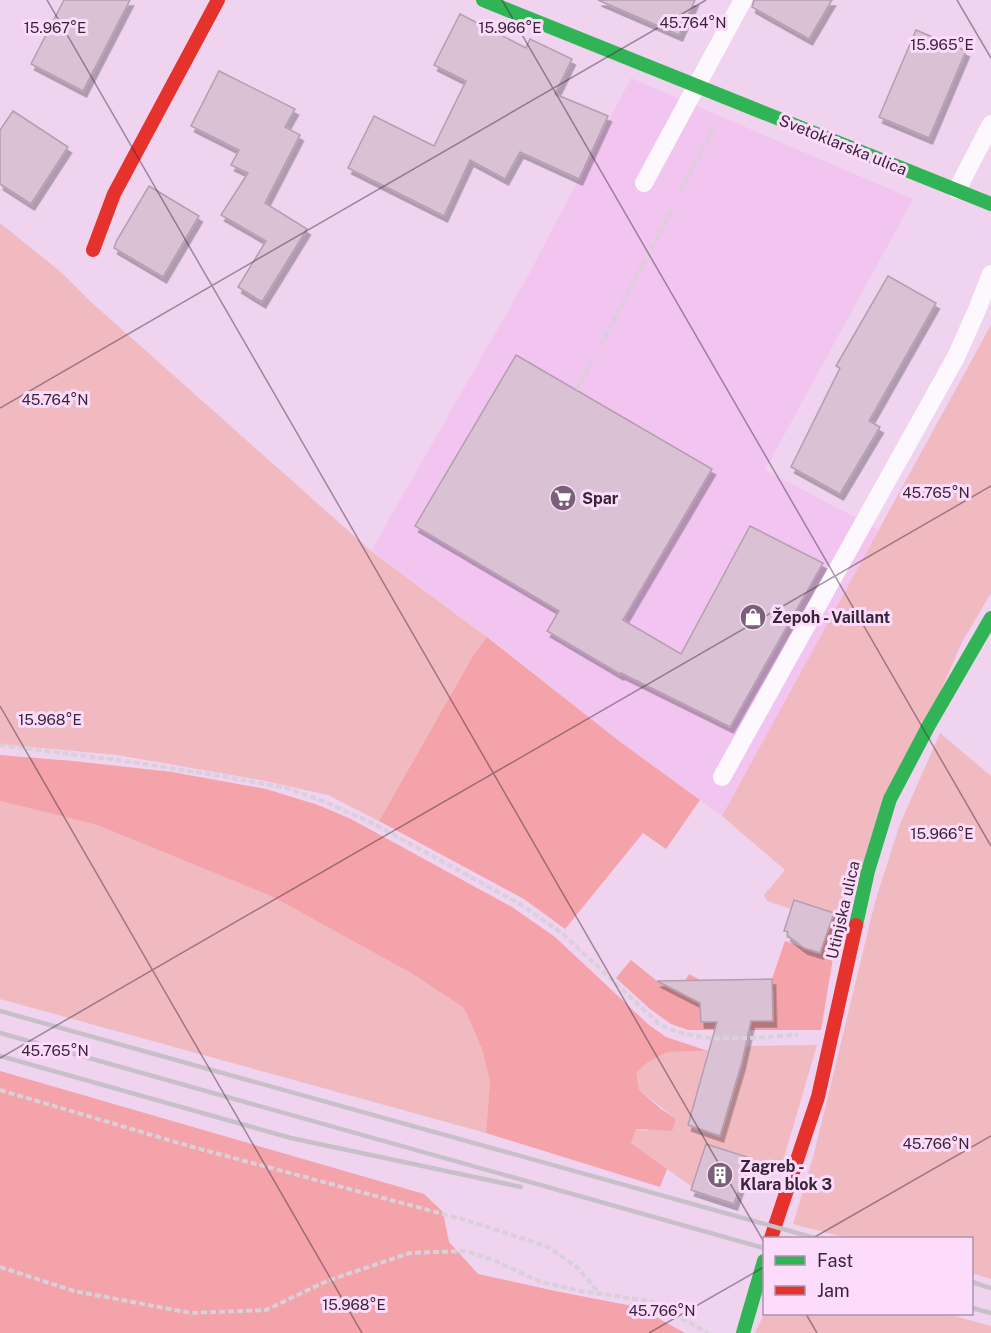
<svg xmlns="http://www.w3.org/2000/svg" width="991" height="1333" font-family="'Public Sans',sans-serif">
<style>
.built{fill:#f2c5f1}
.green{fill:#f1bac1}
.forest{fill:#f3a3a9}
.building{fill:#dac1d4;stroke:#b69db0;stroke-width:1.5;filter:url(#shadow)}
.lines{fill:none;stroke-linecap:round;stroke-linejoin:round}
.path{stroke:#d9d0d9;stroke-width:4;stroke-dasharray:6 3;stroke-linecap:butt}
.lane{stroke:#fdf8fd;stroke-width:18}
.fast{stroke:#30b455;stroke-width:14}
.jam{stroke:#e5322d;stroke-width:14}
.rail{stroke:#c8c0c8;stroke-width:4.5}
.ticks{fill:none;stroke:#392539;stroke-width:1.5;stroke-opacity:0.45}
.labels{text-anchor:middle;dominant-baseline:central;stroke-width:6;stroke-linejoin:round;paint-order:stroke}
.street-label{font-size:16px;fill:#392539;stroke:#fcdbfb}
.poi-label{font-size:16px;font-weight:bold;fill:#392539;stroke:#fcdbfb;text-anchor:start}
.ticks-label{font-size:15px;text-anchor:middle;fill:#392539;stroke:#fcdbfb;stroke-width:6;stroke-linejoin:round;paint-order:stroke}
</style>
<defs>
<filter id="shadow"><feDropShadow dx="3.5" dy="6" stdDeviation="0" flood-color="#0004"/></filter>
</defs>
<rect width="100%" height="100%" fill="#efd3ef"/>
<path class="built" d="M631,78l282,121 -148,271 114,60 -157,286 -103,-75 -124,-99 -124,-91 157,-275z"/>
<g class="green">
<path d="M0,223l62,50 29,29 280,249 116,86 -13,17 -95,167 -51,-26 -67,-15 -144,-25 -117,-11z"/>
<path d="M991,325v268l-29,49 -120,276 -7,-6 -1,1 -40,-12 -3,8 -24,-8 -3,-6 21,-25 -63,-54z"/>
<path d="M940,733l51,43v503l-19,-6v-35h-125l-54,-14 21,-70 61,-252 25,-78z"/>
<path d="M0,801l97,24 176,72 138,76 53,35 18,41 8,33 -4,51 -486,-134z"/>
<path d="M817,1045l-36,123 -16,-5 -2,7 -6,-1 1,-3 -9,-3v-5l-43,-14 -14,43 -61,-44 5,-14 10,2 30,-12 -37,-29 -4,-17 13,-11 20,-10 40,-1 -20,74 19,6 19,-16 16,-53 4,-16z"/>
<path d="M764,1314h183l44,12v7h-236z"/>
</g>
<g class="forest">
<path d="M487,637l132,104 81,59 -34,49 -23,-16 -78,96 -41,-30 -145,-78 95,-167z"/>
<path d="M0,755l73,6 99,11 94,17 52,16 33,14 161,88 43,30 94,88 17,12 42,14 -40,1 -20,10 -12,11 3,17 22,19 15,10 -4,12 -36,-2 -5,14 36,26 -7,18 -174,-54 4,-51 -8,-33 -18,-41 -53,-35 -138,-76 -176,-72 -97,-24z"/>
<path d="M834,912l6,4 -19,114h-133l-17,-6 -21,-15 -34,-31 15,-18 26,21 22,11 10,-18 11,6 1,42 71,-1v-42l13,-38 35,12z"/>
<path d="M0,1071l424,123 19,18 6,30 29,32 77,17 72,14 18,6 40,22h-685z"/>
</g>
<g class="building">
<path d="M64,0h66l-47,91 -52,-27z"/>
<path d="M598,0h97l-16,35z"/>
<path d="M754,0h78l-23,39 -57,-32z"/>
<path d="M460,14l66,34 4,-9 42,20 -17,35 53,22 -29,63 -59,-27 -15,27 -35,-19 -26,56 -96,-48 26,-52 60,30 32,-65 -32,-16z"/>
<path d="M916,30l50,21 -37,87 -50,-21z"/>
<path d="M219,71l76,38 -10,18 15,8 -35,68 42,26 -45,73 -24,-15 28,-46 -45,-26 27,-42 -17,-8 8,-15 -48,-24z"/>
<path d="M13,111l55,36 -37,57 -31,-20v-54z"/>
<path d="M149,186l50,30 -36,61 -49,-29 3,-8z"/>
<path d="M888,276l48,27 -67,118 11,6 -40,67 -49,-27 49,-99 -4,-2z"/>
<path d="M516,355l196,114 -89,151 58,34 69,-128 73,37 -93,164 -109,-54 -1,1 -73,-43 12,-20 -144,-85z"/>
<path d="M794,900l40,13 -14,40 -16,-5 -17,-13 1,-3 -4,-1z"/>
<path d="M772,979l1,42h-22l-9,41 -22,74 -32,-11 29,-103h-16l-1,-19 -43,-22z"/>
<path d="M706,1144l44,14 -16,46 -43,-14z"/>
</g>
<g class="lines">
<g class="path">
<path d="M681,190l32,-61"/>
<path d="M601,345l72,-138"/>
<path d="M577,390l16,-30"/>
<path d="M0,745l125,16 102,16 59,11 39,14 49,22 146,80 43,30 95,89c38,23 96,14 140,12"/>
<path d="M0,1090l189,56 280,75 79,26 29,20 23,27"/>
<path d="M0,1267l74,24 117,22 75,-3 61,-29 83,-28 56,-2 27,9 48,22 40,9 69,10 58,32"/>
</g>
<g class="lane">
<path d="M644,183l99,-183"/>
<path d="M957,190l34,-66"/>
<path d="M722,777l234,-420 21,-47 14,-36"/>
</g>
<g class="fast">
<path d="M483,0l508,204"/>
<path d="M856,925l12,-54 22,-72 39,-74 62,-107"/>
<path d="M743,1333l21,-72"/>
</g>
<g class="jam">
<path d="M93,250l21,-56 104,-194"/>
<path d="M771,1238l47,-141 38,-172"/>
</g>
<g class="rail">
<path d="M0,1011l815,227"/>
<path d="M0,1033l764,215"/>
<path d="M0,1056l291,82 230,49"/>
<path d="M972,1282l19,6"/>
<path d="M972,1308l19,5"/>
</g>
</g>
<path class="ticks" d="M47,0l717,1242M502,0l489,846M957,0l34,58M0,408l706,-408M0,706l362,627M0,1058l991,-572M813,1238l178,-102M806,1314l11,19M649,1333l115,-66"/>
<defs>
<symbol id="supermarket-disc" viewBox="-11 -11 22 22"><circle r="9.5" fill="#796279" stroke="#fcdbfb"/><path d="M-6-5.5h2.5l.6 2H6L4.5 2H-2.5L-4.4-4H-6ZM-1.5 3.2a1.3 1.3 0 1 0 .1 0ZM3 3.2a1.3 1.3 0 1 0 .1 0Z" fill="#fff"/></symbol>
<symbol id="shop-disc" viewBox="-11 -11 22 22"><circle r="9.5" fill="#796279" stroke="#fcdbfb"/><path d="M-5-2.5h2.3a2.7 3.5 0 0 1 5.4 0H5L5.5 6h-11ZM-1.5-2.5h3a1.5 2.3 0 0 0-3 0Z" fill="#fff"/></symbol>
<symbol id="building-disc" viewBox="-11 -11 22 22"><circle r="9.5" fill="#796279" stroke="#fcdbfb"/><path d="M-4-6H4V6H1V3H-1V6H-4ZM-2.5-4.3h1.7v1.8h-1.7ZM.8-4.3h1.7v1.8H.8ZM-2.5-1h1.7V.8h-1.7ZM.8-1h1.7V.8H.8Z" fill="#fff"/></symbol>
</defs>
<g fill-rule="evenodd">
<use href="#supermarket-disc" x="548" y="483" width="30" height="30"/>
<use href="#shop-disc" x="738" y="602" width="30" height="30"/>
<use href="#building-disc" x="705" y="1160" width="30" height="30"/>
</g>
<g class="labels">
<g class="street-label">
<text transform="translate(843 145) rotate(22)">Svetoklarska ulica</text>
<text transform="translate(843 910) rotate(-77)">Utinjska ulica</text>
</g>
<g class="poi-label">
<text x="582" y="498">Spar</text>
<text x="772" y="617">Žepoh - Vaillant</text>
<text x="740" y="1166">Zagreb -<tspan x="740" dy="18">Klara blok 3</tspan></text>
</g>
</g>
<g class="ticks-label">
<text x="693" y="28">45.764°N</text>
<text x="55" y="33">15.967°E</text>
<text x="510" y="33">15.966°E</text>
<text x="942" y="50">15.965°E</text>
<text x="55" y="405">45.764°N</text>
<text x="936" y="498">45.765°N</text>
<text x="50" y="725">15.968°E</text>
<text x="942" y="839">15.966°E</text>
<text x="55" y="1056">45.765°N</text>
<text x="936" y="1149">45.766°N</text>
<text x="354" y="1310">15.968°E</text>
<text x="662" y="1316">45.766°N</text>
</g>
<rect x="763" y="1237" width="210" height="78" fill="#fcdbfb" stroke="#ae92ad" stroke-width="1.5"/>
<rect x="775" y="1256" width="30" height="9" fill="#30b455" stroke="#ae92ad" stroke-width="1.5"/>
<text x="817" y="1267" font-size="18" fill="#392539">Fast</text>
<rect x="775" y="1286" width="30" height="9" fill="#e5322d" stroke="#ae92ad" stroke-width="1.5"/>
<text x="817" y="1297" font-size="18" fill="#392539">Jam</text>
</svg>
